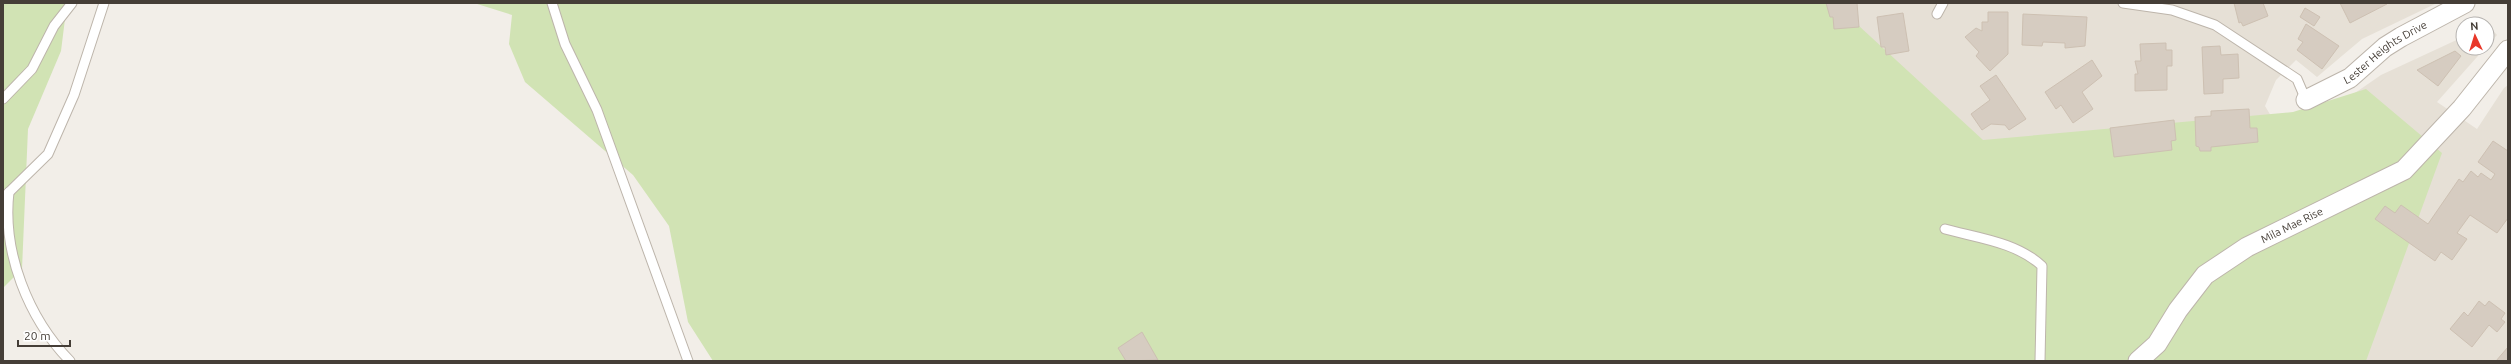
<svg xmlns="http://www.w3.org/2000/svg" width="2511" height="364" font-family="Ubuntu,sans-serif">
<style>
.residential{fill:#e6e0d6}
.green{fill:#d1e3b4}
.building{fill:#d6ccc1;stroke:#cdc0b2}
.lines{fill:none;stroke-linecap:round;stroke-linejoin:round}
.service-casing{stroke:#bdb5ab;stroke-width:11}
.minor-casing{stroke:#bdb5ab;stroke-width:21}
.service{stroke:#fff;stroke-width:9}
.minor{stroke:#fff;stroke-width:19}
.labels{text-anchor:middle;dominant-baseline:central;stroke-width:3;stroke-linejoin:round;paint-order:stroke}
.street-label{font-size:11px;fill:#453e37;stroke:#fff}
</style>
<rect width="100%" height="100%" fill="#f2eee8"/>
<g class="residential">
<path d="M1774,3h663l-75,36 -45,38 -21,-17 -20,20 -11,26 12,20 20,7 84,-58 82,-38v11h22l-48,54 40,27 27,-41 4,-3v276h-679z"/>
<path d="M2488,25l9,10 -10,11v-20z"/>
</g>
<g class="green">
<path d="M3,3h64l-6,48 -33,78 -6,140 -19,19z"/>
<path d="M474,3h1360l149,137 310,-28 73,-23 76,64 -76,208h-1653l-25,-39 -19,-96 -36,-51 -108,-93 -16,-38 3,-29z"/>
</g>
<g class="building">
<path d="M1826,3h31l2,24 -25,2 -1,-12h-3z"/>
<path d="M2234,3h29l5,13 -25,10 -2,-4 -2,1z"/>
<path d="M2340,3h46l1,1 -37,19z"/>
<path d="M2305,8l15,9 -6,9 -14,-9z"/>
<path d="M1988,12h20v42l-18,17 -14,-15 3,-4 -14,-15 11,-9 6,3v-9h6z"/>
<path d="M1903,13l6,38 -23,4 -1,-8h-4l-4,-30z"/>
<path d="M2023,14l64,3 -2,29 -20,2v-5l-22,-1 -1,4 -20,-1z"/>
<path d="M2306,24l33,22 -17,23 -25,-19 6,-8 -5,-3z"/>
<path d="M2166,43v7h6v16h-5v24l-32,1v-17h3l-3,-13h6l-1,-17z"/>
<path d="M2220,46l1,9 17,-1 1,24 -16,1v14l-19,1 -2,-47z"/>
<path d="M2455,51l6,5 -23,30 -21,-16z"/>
<path d="M2092,60l10,16 -20,16 11,17 -20,14 -12,-18 -5,4 -11,-17z"/>
<path d="M1996,75l30,44 -17,11 -4,-5 -14,-1 -9,6 -11,-16 19,-14 -10,-14z"/>
<path d="M2249,109l1,19h7l1,14 -47,5v4h-11l-1,-4 -3,-1 -1,-29 16,-1v-5z"/>
<path d="M2174,120l2,20 -5,1 1,9 -58,7 -4,-29z"/>
<path d="M2493,141l15,10v67l-11,15 -27,-18 -13,18 10,6 -15,21 -11,-8 -6,9 -60,-42 10,-13 10,7 6,-8 27,19 31,-45 4,3 8,-11 7,6 3,-4 10,7 4,-6 -17,-12z"/>
<path d="M2479,301l6,5 4,-5 16,12 -4,6 4,3 -8,10 -8,-7 -17,22 -22,-18 14,-17 4,4z"/>
<path d="M1142,332l16,28 -32,1 -8,-13z"/>
<path d="M2508,347v14h-12z"/>
</g>
<g class="lines">
<defs>
<g id="service">
<path d="M552,3l13,41 32,66 91,251"/>
<path d="M2123,3l49,7 43,15 82,54 9,21"/>
<path d="M1937,14l6,-11"/>
<path d="M3,99l29,-30 22,-43 18,-23"/>
<path d="M9,192c-7,60 19,126 61,169"/>
<path d="M3,198l45,-44 26,-59 30,-92"/>
<path d="M1945,229c33,9 71,13 97,37l-2,95"/>
</g>
<g id="minor">
<path id="s1" d="M2306,100l44,-22 35,-31 16,-10 64,-34"/>
<path id="s2" d="M2138,361l19,-17 21,-34 27,-35 42,-28 157,-77 58,-62 46,-58"/>
</g>
</defs>
<use href="#service" class="service-casing"/>
<use href="#minor" class="minor-casing"/>
<use href="#service" class="service"/>
<use href="#minor" class="minor"/>
</g>
<g class="labels">
<g class="street-label">
<text stroke="none"><textPath href="#s1" startOffset="93">Lester Heights Drive</textPath></text>
<text stroke="none"><textPath href="#s2" startOffset="210">Mila Mae Rise</textPath></text>
</g>
</g>
<rect width="2511" height="364" fill="none" stroke="#453e37" stroke-width="8"/>
<g transform="translate(2475 36) rotate(356)"><circle r="19" fill="#ffffff" stroke="#b5b2af"/>
<path d="M0-3L7 15L0 10L-7 15Z" fill="#e83729"/>
<text y="-6" font-size="11" font-weight="bold" text-anchor="middle" fill="#453e37">N</text>
</g>
<path d="M18 340v6h52v-6" fill="none" stroke="#453e37" stroke-width="2"/>
<text x="24" y="340" font-size="12" fill="#453e37" stroke="#ffffff" stroke-width="3" paint-order="stroke">20 m</text>
</svg>
